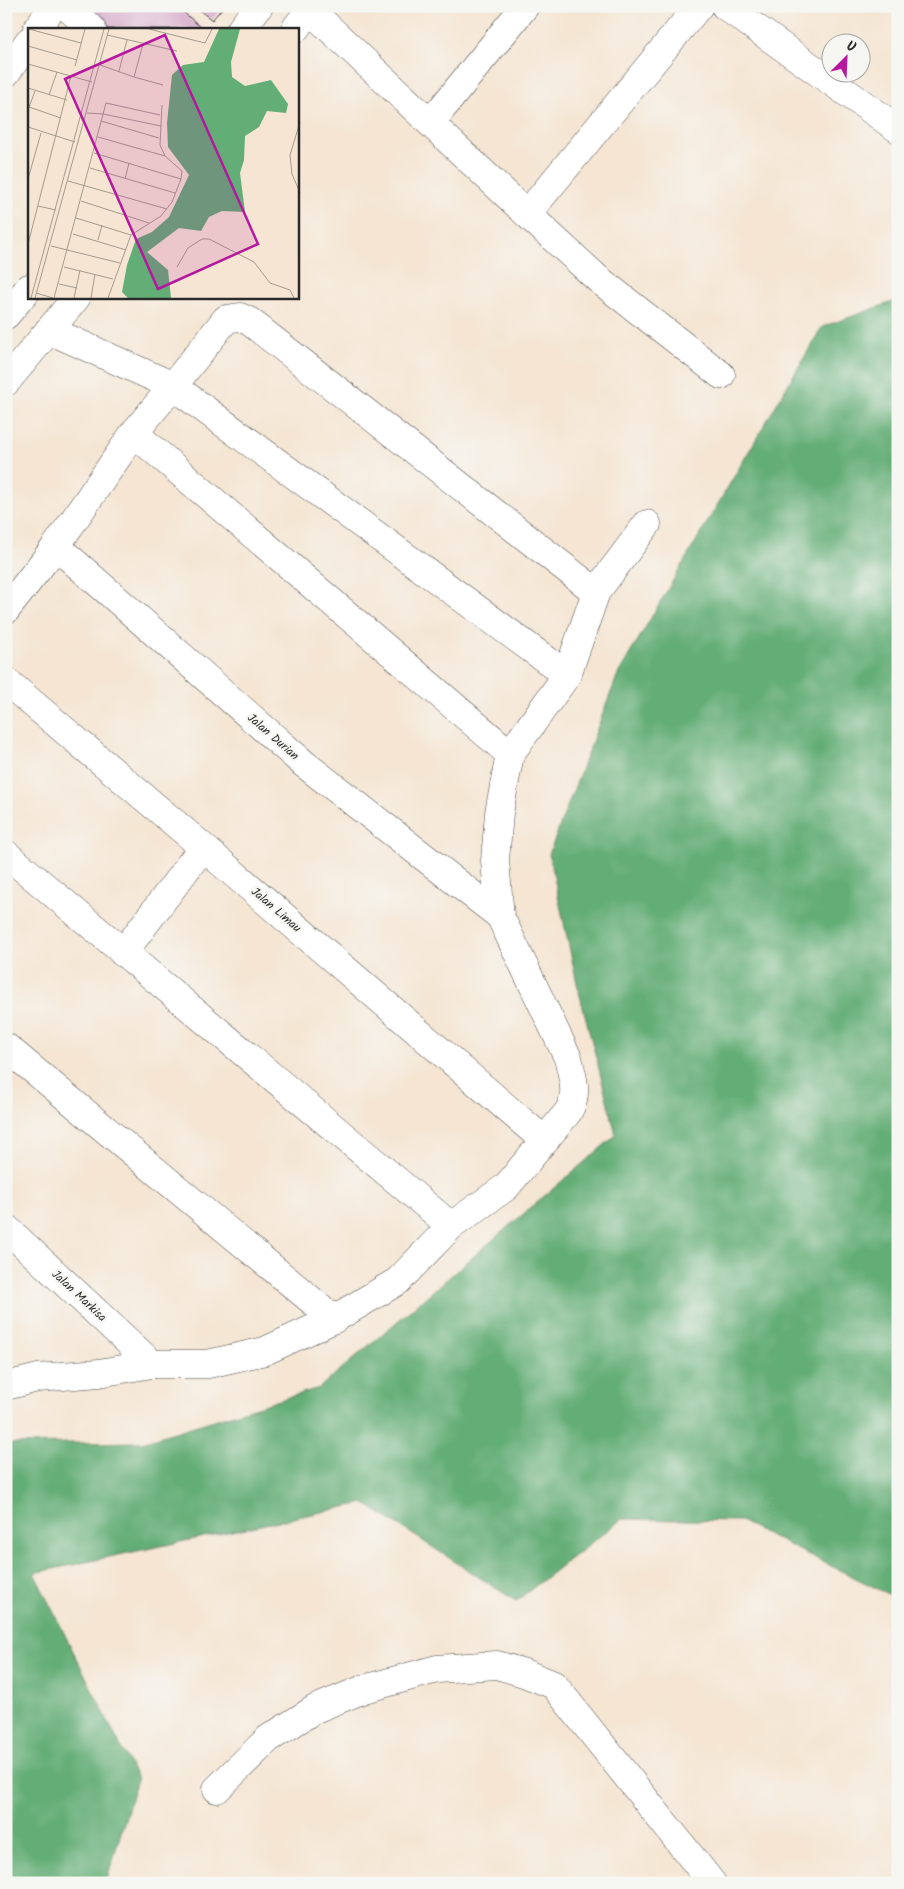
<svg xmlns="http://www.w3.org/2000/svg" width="904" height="1889" font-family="Kalam,sans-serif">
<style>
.forest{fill:#63ad76;stroke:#476c50}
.building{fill:#d6a8ca}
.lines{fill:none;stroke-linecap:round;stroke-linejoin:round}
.street-casing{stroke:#494744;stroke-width:29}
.street{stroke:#fff;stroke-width:28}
.labels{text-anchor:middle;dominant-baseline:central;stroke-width:4.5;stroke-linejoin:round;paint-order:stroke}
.street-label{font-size:12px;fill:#2b2b2b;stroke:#f6f6f2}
.inset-road{fill:none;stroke:#a49b8f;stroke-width:1}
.view{fill:#b5179e;fill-opacity:0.15;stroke:#b5179e;stroke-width:2.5}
.inset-edge{fill:none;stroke:#2b2b2b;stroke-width:2.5}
</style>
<rect width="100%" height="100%" fill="#f6f6f2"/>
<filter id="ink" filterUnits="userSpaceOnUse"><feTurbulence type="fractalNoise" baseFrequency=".02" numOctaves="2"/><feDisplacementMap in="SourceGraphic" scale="10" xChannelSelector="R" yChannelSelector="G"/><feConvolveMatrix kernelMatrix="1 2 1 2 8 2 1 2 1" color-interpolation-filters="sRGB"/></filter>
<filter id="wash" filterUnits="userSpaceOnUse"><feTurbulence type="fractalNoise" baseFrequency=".0096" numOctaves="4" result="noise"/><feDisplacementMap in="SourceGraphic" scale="20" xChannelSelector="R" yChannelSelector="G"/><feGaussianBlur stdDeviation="1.12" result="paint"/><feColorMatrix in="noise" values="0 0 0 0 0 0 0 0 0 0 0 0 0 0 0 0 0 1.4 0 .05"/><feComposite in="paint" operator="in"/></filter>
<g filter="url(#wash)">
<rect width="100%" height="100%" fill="#f5e5d2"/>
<path class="forest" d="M898,300v1299l-158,-78 -118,-2 -106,82 -152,-98 -330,70 103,206 -31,104h-100v-439l136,-2 177,-54 297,-253 -38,-147 -29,-134 69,-180 204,-347z"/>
<g id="blocks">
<g class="building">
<path d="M81,6h95l27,23h-95z"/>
<path d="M194,6h30l-12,14z"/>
</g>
</g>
</g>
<g filter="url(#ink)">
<use href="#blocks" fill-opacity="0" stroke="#494744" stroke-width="1"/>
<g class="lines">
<defs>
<g id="street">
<path d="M66,6l26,23"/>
<path d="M699,6l-172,208 71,65 123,96"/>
<path d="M725,6l173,123"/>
<path d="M310,10l217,204"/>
<path d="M37,29l16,-23"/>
<path d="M241,29l18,-23"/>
<path d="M295,29l18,-23"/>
<path d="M6,73l23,-32"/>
<path d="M431,122l94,-116"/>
<path d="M6,315l23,-27"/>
<path d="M49,330l124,56 394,289"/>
<path d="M6,382l70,-84"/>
<path d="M134,433l376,321"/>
<path d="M56,546l247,217 197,153"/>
<path d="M6,610l50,-64 78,-113 39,-47 53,-67 14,-2 9,4 347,271"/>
<path d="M6,681l197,166 342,294"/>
<path d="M6,854l445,372"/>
<path d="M123,953l80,-106"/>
<path d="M6,1047l328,272"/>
<path d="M6,1228l146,136"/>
<path d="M6,1386l32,-8 61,-5 53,-9h56l57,-13 69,-32 64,-38 53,-55 55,-39 62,-75c11,-19 5,-33 0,-54l-68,-142 -5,-55 4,-48 11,-59 57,-79 29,-83 51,-68"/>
<path d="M217,1789l51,-50 47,-30 49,-20 73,-20 60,-4 27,8 30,12 158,198"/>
</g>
</defs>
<use href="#street" class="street-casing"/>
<use href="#street" class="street"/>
</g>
</g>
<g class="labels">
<g class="street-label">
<text transform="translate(273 737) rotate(41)">Jalan Durian</text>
<text transform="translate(276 910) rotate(41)">Jalan Limau</text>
<text transform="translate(79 1296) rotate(43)">Jalan Markisa</text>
</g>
</g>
<g transform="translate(28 28)">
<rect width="271" height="271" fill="#f5e5d2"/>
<path d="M191,1h21l-9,33 1,15 13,9 26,-6 17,24 -2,9 -19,-2 -8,16 -14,9 -1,24 -4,13 5,39 -23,-1 -13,6 -8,14 -22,-3 -32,24 21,18 3,28h-43l-6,-6 5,-27 9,-26 16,-7 17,-15 20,-42 -21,-28 -1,-24 5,-48 11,-10 21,-3z" fill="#63ad76"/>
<path class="inset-road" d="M1,1l52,14M121,1l56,14 7,-14M79,7l70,16M115,16l-9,33 29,8M0,18l49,14M0,36l64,18M72,37l34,12M47,38l10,-37M91,43l8,-31M0,60l39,12M21,67l8,-23M1,79l32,11M0,82l7,-19M59,85l16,1 58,12M73,93l58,17M272,94l-10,33 2,19 8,19M0,99l47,15M70,109l67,19M66,125l87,26M62,140l85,25M0,151l13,-46M97,151l4,-16M40,153l99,28M53,173l68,22M10,178l18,4M48,190l55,17M45,206l53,16M70,212l4,-15M0,216l43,-168M23,218l69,17M36,239l49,12M149,239l11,-19 14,-9h7l45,23 16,21 20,7 4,8M31,256l18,4M8,265l17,5M3,270l73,-269M7,270l74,-269M26,270l52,-195 54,12M46,270l6,-28M63,270l4,-24M80,270l23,-63 30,-19 11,-14 9,-23 1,-8 -17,-15 -5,-11 2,-40"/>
<path class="view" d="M137,7l93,209 -100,45 -93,-210z"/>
<rect width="271" height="271" class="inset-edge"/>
</g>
<rect width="904" height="1889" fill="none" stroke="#f6f6f2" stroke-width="25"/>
<g transform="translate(846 58) rotate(24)"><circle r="24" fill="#f6f6f2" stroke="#a5a5a2"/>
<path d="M0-4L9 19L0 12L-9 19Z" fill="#b5179e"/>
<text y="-8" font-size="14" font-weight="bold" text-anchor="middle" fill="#2b2b2b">U</text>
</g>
</svg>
